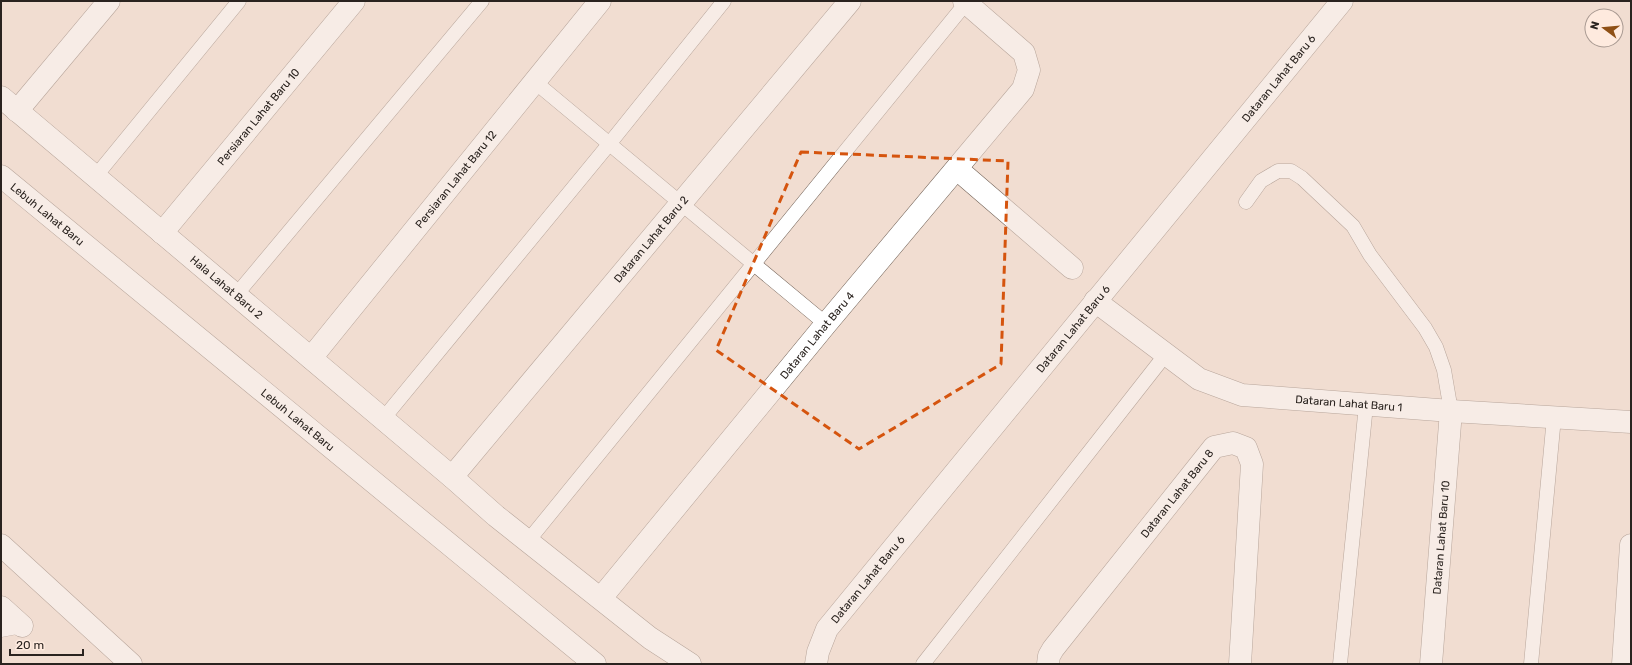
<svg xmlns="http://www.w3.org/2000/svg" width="1632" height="665" font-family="Rubik,sans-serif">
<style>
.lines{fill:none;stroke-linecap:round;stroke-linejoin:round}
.lane-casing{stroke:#746459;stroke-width:15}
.street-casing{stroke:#746459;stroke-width:23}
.secondary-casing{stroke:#746459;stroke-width:23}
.lane{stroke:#fff;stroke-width:14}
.street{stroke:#fff;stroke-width:22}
.secondary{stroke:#fff;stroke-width:22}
.marked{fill:none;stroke:#d5540e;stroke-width:3;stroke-dasharray:8 5;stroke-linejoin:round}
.labels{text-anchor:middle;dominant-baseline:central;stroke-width:4;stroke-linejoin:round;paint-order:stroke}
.street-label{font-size:11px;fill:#2a231f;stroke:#feeade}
</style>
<rect width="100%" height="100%" fill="#f1ddd1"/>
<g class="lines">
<defs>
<g id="lane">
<path d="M535,82l291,242"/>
<path d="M95,177l144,-176"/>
<path d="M1246,202l15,-21 17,-10h13l11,7 51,48 17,29 55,73 11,19 8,23 7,41"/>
<path d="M236,295l246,-294"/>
<path d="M383,419l227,-276 114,-142"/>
<path d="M528,541l438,-538"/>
<path d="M1,630l21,-4"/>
<path d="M923,664l243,-310"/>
<path d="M1340,664l26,-259"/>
<path d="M1531,664l23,-247"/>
</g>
<g id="street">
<path id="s1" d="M1,97l451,380 44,39 154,122 40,26"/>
<path d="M17,111l92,-110"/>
<path d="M957,169l115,99"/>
<path id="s2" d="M162,233l192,-232"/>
<path id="s3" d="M1095,301l104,78 43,16 209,16 180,11"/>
<path id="s4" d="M311,358l289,-357"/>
<path id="s5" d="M452,477l398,-476"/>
<path d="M1,545l130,119"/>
<path id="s6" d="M601,598l225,-274 197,-235 6,-19 -5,-17 -60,-52"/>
<path d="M1,607l21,19"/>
<path id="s7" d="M816,664l2,-12 9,-23 515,-628"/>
<path id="s8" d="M1048,664l1,-8 4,-7 161,-202 19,-4 13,5 6,16 -12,200"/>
<path id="s9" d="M1431,664l20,-253"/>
<path d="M1623,664l8,-119"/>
</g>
<g id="secondary">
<path id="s10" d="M1,176l594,488"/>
</g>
</defs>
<use href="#lane" class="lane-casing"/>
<use href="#street" class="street-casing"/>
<use href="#secondary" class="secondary-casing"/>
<use href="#lane" class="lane"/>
<use href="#street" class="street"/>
<use href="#secondary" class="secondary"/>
</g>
<path d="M0 0H1632V665H0ZM801,152l207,9 -7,203 -142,85 -143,-99z" fill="#f1ddd1" fill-opacity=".55" fill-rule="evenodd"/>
<path class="marked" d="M801,152l207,9 -7,203 -142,85 -143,-99z"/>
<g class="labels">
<g class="street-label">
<text stroke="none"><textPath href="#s7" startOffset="749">Dataran Lahat Baru 6</textPath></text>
<text stroke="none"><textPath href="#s2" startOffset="151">Persiaran Lahat Baru 10</textPath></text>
<text stroke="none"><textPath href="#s4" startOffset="230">Persiaran Lahat Baru 12</textPath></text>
<text stroke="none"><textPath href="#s10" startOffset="60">Lebuh Lahat Baru</textPath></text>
<text stroke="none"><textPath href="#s5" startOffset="310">Dataran Lahat Baru 2</textPath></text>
<text stroke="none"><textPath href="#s1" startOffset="295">Hala Lahat Baru 2</textPath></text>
<text stroke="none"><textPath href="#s7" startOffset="425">Dataran Lahat Baru 6</textPath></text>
<text stroke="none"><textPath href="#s6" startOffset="340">Dataran Lahat Baru 4</textPath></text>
<text stroke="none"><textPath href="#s3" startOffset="283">Dataran Lahat Baru 1</textPath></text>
<text stroke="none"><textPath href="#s10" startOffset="384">Lebuh Lahat Baru</textPath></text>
<text stroke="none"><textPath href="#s8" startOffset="215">Dataran Lahat Baru 8</textPath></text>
<text stroke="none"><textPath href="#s9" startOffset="127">Dataran Lahat Baru 10</textPath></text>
<text stroke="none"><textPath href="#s7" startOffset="101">Dataran Lahat Baru 6</textPath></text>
</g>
</g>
<rect width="1632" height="665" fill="none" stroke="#2a231f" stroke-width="4"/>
<g transform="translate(1604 28) rotate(286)"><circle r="19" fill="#feeade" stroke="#a99a92"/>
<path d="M0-3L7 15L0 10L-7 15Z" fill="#8f5015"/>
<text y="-6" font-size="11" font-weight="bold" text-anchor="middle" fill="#2a231f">N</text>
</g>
<path d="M10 649v6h73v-6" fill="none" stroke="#2a231f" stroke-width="2"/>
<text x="16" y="649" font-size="12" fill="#2a231f" stroke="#feeade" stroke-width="3" paint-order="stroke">20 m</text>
</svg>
